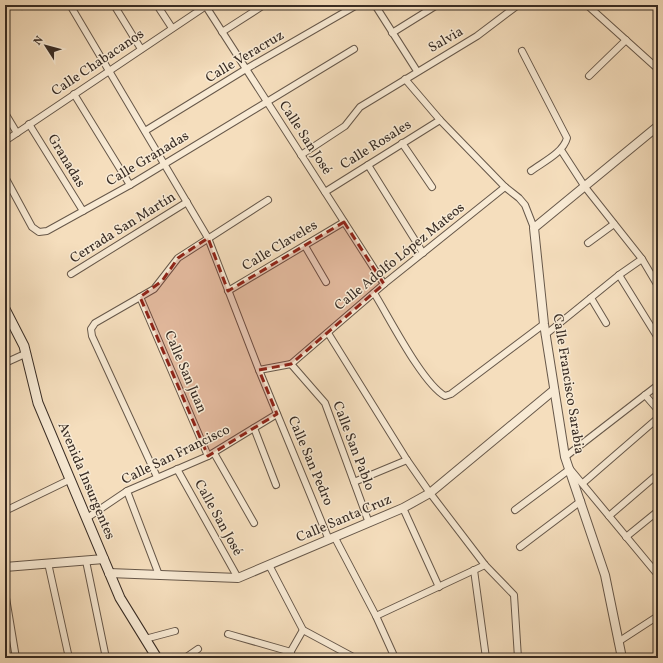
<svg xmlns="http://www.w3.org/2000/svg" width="663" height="663" font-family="Vollkorn,serif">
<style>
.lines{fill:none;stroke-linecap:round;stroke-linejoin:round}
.minor-casing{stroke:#67584a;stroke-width:8}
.tertiary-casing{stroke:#67584a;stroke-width:10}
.secondary-casing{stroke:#382c24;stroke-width:11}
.minor{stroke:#f8ead4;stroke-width:6}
.tertiary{stroke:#f8ead4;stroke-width:8}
.secondary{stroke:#f8ead4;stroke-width:9}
.marked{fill:#8f2418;fill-opacity:0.2;stroke:#8f2418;stroke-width:3;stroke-dasharray:8 5;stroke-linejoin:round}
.labels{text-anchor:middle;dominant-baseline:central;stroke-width:3;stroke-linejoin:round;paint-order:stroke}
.street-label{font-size:14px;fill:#382c24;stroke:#f8ead4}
</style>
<rect width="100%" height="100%" fill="#f5debd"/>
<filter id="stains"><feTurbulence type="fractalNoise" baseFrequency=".005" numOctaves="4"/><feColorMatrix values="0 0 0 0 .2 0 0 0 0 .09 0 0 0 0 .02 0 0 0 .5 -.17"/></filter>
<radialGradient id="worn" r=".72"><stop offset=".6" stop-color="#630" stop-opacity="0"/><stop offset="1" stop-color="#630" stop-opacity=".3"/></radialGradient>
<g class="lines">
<defs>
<g id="minor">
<path d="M70,5l138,233 51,132 70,170"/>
<path d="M114,5l27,44"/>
<path d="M157,5l15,23"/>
<path d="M205,5l179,279"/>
<path d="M375,5l42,66"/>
<path d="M587,5l71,64"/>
<path d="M22,6l1,-1"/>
<path d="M222,32l42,-27"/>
<path d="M392,33l45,-28"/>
<path d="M522,51l45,87c-4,15 -24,24 -36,33"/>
<path d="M589,76l37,-36"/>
<path d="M405,79l35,41 65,67 14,11 6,7 9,23"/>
<path d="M74,94l56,91"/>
<path d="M5,113l12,20"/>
<path d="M29,124l54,87"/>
<path d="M654,130l4,5"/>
<path d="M145,131l101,-62 111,-64"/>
<path d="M5,141l201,-135"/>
<path d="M402,143l30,44"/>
<path d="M561,150l24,37 57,72 16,27"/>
<path d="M301,155l44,-29 15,-19 117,-71 41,-31"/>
<path d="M368,165l55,88"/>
<path d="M5,177l27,50 7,5 8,-1 83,-46 224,-136"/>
<path d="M325,192l115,-72"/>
<path d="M588,243l26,-19"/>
<path d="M305,246l21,36"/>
<path d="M71,274l116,-72"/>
<path d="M619,275l39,63"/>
<path d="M228,291l116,-69"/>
<path d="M374,293c15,24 48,90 71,103l6,-2 93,-70"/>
<path d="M140,297l68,159"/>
<path d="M591,298l15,25"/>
<path d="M328,333l79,127 23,33 55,72 29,30 4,63"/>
<path d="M545,335l74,-60 23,-16"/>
<path d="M5,363l22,-10"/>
<path d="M291,364l93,-80 121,-97"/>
<path d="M291,364l34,39 44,120"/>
<path d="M259,370l32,-6"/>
<path d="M645,395l13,15"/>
<path d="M254,428l22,57"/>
<path d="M214,453l40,70"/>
<path d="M565,457l93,-72"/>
<path d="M177,469l61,109"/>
<path d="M157,477l-65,-141 -1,-7 4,-6 59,-34 24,-31 90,-58"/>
<path d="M354,482l53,-22"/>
<path d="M583,483l75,-65"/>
<path d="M127,491l32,84"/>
<path d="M403,508l36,79"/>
<path d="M515,510l55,-41 88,106"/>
<path d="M5,511l66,-32"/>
<path d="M609,516l49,-42"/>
<path d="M87,518l40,-27 81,-35 69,-42"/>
<path d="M626,537l32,-26"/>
<path d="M335,538l41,78 19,42"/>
<path d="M520,547l61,-46"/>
<path d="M86,561l20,97"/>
<path d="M48,563l21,95"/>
<path d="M269,565l34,65 52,28"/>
<path d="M474,570l12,88"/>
<path d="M5,592l11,66"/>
<path d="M376,616l109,-51"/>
<path d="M228,634l63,18"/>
<path d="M145,639l30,-8"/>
<path d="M618,642l40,-26"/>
<path d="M185,658l13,-9"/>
<path d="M287,658l16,-28"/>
</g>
<g id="tertiary">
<path d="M5,567l99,-8"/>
<path d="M109,573l129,5 165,-70 27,-15 124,-103"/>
<path d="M622,658l-17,-83 -40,-118 -21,-133 -10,-96 124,-102"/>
</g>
<path id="secondary" d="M5,309l19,37 14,57 82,195 37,60"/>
</defs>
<use href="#minor" class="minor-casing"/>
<use href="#tertiary" class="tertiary-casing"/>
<use href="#secondary" class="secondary-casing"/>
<use href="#minor" class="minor"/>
<use href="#tertiary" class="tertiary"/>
<use href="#secondary" class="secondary"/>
</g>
<path class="marked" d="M344,222l40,62 -93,80 -32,6 18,44 -69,42 -68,-159 22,-16 16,-23 30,-20 20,53z"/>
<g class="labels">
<g class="street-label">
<text transform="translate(446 40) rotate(-30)">Salvia</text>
<text transform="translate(245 57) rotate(-31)">Calle Veracruz</text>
<text transform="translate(98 63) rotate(-34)">Calle Chabacanos</text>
<text transform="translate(305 138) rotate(57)">Calle San José</text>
<text transform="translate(376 145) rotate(-32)">Calle Rosales</text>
<text transform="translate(148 159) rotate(-31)">Calle Granadas</text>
<text transform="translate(66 161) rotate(59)">Granadas</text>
<text transform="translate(123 228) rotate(-32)">Cerrada San Martín</text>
<text transform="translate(280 246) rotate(-31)">Calle Claveles</text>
<text transform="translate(400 257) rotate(-39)">Calle Adolfo López Mateos</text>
<text transform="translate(185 372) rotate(67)">Calle San Juan</text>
<text transform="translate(568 384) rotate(81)">Calle Francisco Sarabia</text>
<text transform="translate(353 446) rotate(69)">Calle San Pablo</text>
<text transform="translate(176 455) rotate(-26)">Calle San Francisco</text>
<text transform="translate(310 461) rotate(67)">Calle San Pedro</text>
<text transform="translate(86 481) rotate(67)">Avenida Insurgentes</text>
<text transform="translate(218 518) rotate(61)">Calle San José</text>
<text transform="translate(344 519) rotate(-23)">Calle Santa Cruz</text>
</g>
</g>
<rect width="663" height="663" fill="none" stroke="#f5debd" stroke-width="20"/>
<rect x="6" y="6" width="651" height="651" fill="none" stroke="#382c24" stroke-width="2"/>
<rect x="10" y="10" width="643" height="643" fill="none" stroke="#382c24"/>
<g transform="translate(46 46) rotate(306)" stroke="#f8ead4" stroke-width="3" paint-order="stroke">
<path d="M0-3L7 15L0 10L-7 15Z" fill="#382c24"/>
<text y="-6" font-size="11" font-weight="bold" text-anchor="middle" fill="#382c24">N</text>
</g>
<rect width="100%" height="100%" filter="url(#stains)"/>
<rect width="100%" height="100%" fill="url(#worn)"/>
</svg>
